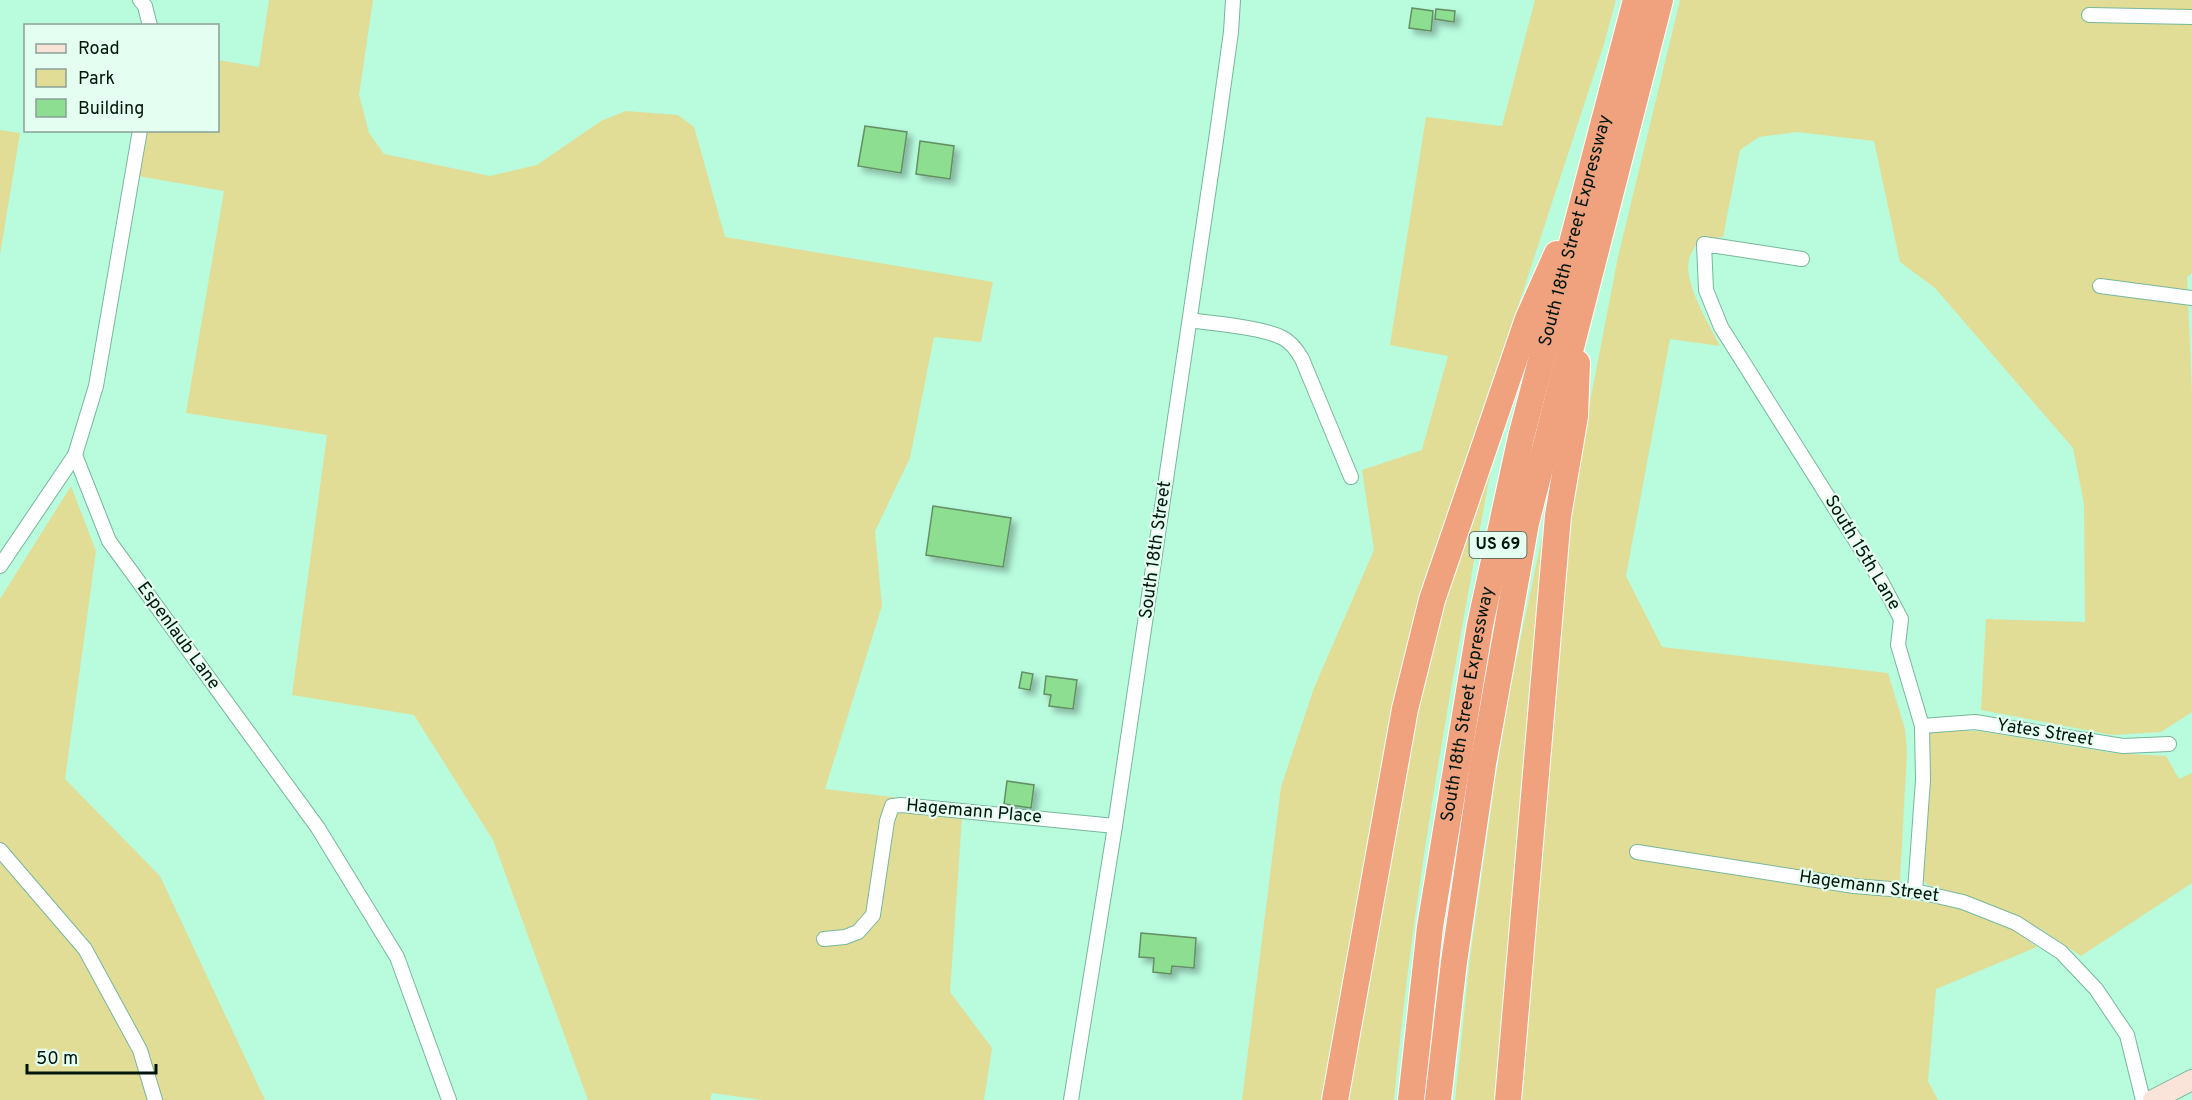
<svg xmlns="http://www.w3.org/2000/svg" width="2192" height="1100" font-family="Overpass,sans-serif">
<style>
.green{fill:#e2dd96}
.building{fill:#8ede91;stroke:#638f65;stroke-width:1.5;filter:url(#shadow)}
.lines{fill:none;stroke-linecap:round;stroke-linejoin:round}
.street-casing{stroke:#76b79b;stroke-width:16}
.secondary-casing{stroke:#76b79b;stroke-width:22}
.highway-casing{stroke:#fff;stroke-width:28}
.street{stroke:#fff;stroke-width:14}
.secondary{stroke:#fae3d8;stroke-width:20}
.highway{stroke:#f0a17d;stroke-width:26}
.labels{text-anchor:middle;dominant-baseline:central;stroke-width:4.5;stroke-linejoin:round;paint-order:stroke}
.shield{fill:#e4fef1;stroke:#445c51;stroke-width:1.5}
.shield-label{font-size:16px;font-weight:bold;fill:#00160d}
.street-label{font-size:18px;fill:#00160d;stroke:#e4fef1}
</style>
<defs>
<filter id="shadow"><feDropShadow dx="5" dy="5" stdDeviation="3" flood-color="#0004"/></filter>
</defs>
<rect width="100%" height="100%" fill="#b8fbdd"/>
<g class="green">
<path d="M269,0h104l-14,95 10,38 15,21 106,22 47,-11 64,-44 25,-10 52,4 16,12 31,110 268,45 -12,60 -47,-5 -24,121 -35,73 7,75 -57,183 135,16 2,13 -12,174 42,56 -8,52h-222l-50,-7 -2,7h-122l-95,-260 -79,-125 -122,-20 35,-260 -141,-22 38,-222 -86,-15 9,-45 71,-1v-70l41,7z"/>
<path d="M1535,0h81l-12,44 -184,562c-45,161 -67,329 -95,494h-83l39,-313 33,-99 60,-138 -12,-80 60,-20 26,-94 -58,-11 36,-228 76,9z"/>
<path d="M1680,0h512v273l-5,4 5,114v321l-31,20 -49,3 -131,-25 5,-91 99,3 -1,-118 -11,-56 -138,-160 -35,-26 -26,-121 -77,-9 -38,5 -19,13 -17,87 -23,3c-4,5 -8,10 -10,16 -9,25 19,67 30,90l-50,-7 -44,237 36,71 226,26 17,56 2,24 -8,145 58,9 58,24 22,16 -101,42 -8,92 10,19h-416l36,-450 13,-128 18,-115 29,-150z"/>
<path d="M0,130l20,3 -20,122z"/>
<path d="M1494,453c-40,215 -80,429 -100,647h-49l88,-476z"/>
<path d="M71,486l25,65 -31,228 95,97 105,224h-265v-501z"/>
<path d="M1542,537l8,1 -49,562h-46l15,-142 25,-177 14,-87z"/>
<path d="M1933,731h46l134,22 53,3 13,23 13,-6v110l-111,73 -40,-27 -53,-25 -60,-19 -7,-6 6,-147z"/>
</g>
<g class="building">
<path d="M1412,8l21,3 -2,20 -22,-3z"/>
<path d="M1436,9l19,2 -1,11 -19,-3z"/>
<path d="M865,126l42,6 -6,41 -43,-7z"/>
<path d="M920,141l34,5 -4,33 -34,-5z"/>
<path d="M933,506l78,12 -8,49 -77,-12z"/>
<path d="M1022,672l11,2 -3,16 -11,-2z"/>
<path d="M1046,676l31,4 -4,29 -24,-3 2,-11 -7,-1z"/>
<path d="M1007,781l27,4 -3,23 -27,-4z"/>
<path d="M1141,933l55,5 -2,30 -22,-2 -1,8 -18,-2 1,-14 -15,-1z"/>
</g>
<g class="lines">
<defs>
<g id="street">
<path d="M140,0l5,6 5,20"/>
<path d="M2089,15l103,2"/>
<path d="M1802,259l-98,-15 2,46 15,37 160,254 20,38 -3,26 24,81 1,54 -8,111"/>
<path d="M2100,286l92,12"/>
<path d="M1190,320c26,4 71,7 93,18 9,5 14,12 19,21l49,118"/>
<path d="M75,455l34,86 209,287 79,129 52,143"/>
<path d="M0,566l75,-111 21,-69 44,-256"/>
<path d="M1922,726l53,-4 148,24 46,-2"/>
<path d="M0,850l85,99 55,101 15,50"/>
<path d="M1637,852l217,34 61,5 48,11 53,21 45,29 35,37 31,46 16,65"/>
<path d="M824,939l21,-2 13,-5 15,-17 14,-94 5,-15 9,-1 214,21"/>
<path d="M1071,1100l44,-274 101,-686 15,-108 2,-32"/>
</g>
<path id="secondary" d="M2153,1100l39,-20"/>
<g id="highway">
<path d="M1335,1100l70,-391 27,-109 96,-281 29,-65"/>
<path id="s1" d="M1411,1100l19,-173 50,-302 41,-188 115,-437"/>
<path d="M1438,1100l16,-138 29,-198 43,-241 134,-523"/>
<path d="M1508,1100l50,-584 17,-100 2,-53"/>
</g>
</defs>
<use href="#street" class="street-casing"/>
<use href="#secondary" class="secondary-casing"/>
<use href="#highway" class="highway-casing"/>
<use href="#street" class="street"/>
<use href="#secondary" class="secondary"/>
<use href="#highway" class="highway"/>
</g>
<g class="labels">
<rect class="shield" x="1469.5" y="532" width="57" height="26" rx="4.5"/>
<g class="shield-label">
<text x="1498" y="545">US 69</text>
</g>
<g class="street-label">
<text stroke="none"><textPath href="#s1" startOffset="886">South 18th Street Expressway</textPath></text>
<text transform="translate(1156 550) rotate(-82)">South 18th Street</text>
<text transform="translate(1862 553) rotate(59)">South 15th Lane</text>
<text transform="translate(178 636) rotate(54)">Espenlaub Lane</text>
<text stroke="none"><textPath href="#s1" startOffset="400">South 18th Street Expressway</textPath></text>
<text transform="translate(2045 733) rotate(9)">Yates Street</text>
<text transform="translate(974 812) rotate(5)">Hagemann Place</text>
<text transform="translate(1869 887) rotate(8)">Hagemann Street</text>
</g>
</g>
<rect x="24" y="24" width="195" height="108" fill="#e4fef1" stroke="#89a196" stroke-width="1.5"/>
<rect x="36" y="44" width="30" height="9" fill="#fae3d8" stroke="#89a196" stroke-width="1.5"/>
<text x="78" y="54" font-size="18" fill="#00160d">Road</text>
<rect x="36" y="69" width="30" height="18" fill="#e2dd96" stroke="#89a196" stroke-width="1.5"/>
<text x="78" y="84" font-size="18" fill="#00160d">Park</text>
<rect x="36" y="99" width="30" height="18" fill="#8ede91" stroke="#89a196" stroke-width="1.5"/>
<text x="78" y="114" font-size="18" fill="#00160d">Building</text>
<path d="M27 1064v9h129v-9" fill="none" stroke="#00160d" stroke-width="3"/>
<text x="36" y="1064" font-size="18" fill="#00160d" stroke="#e4fef1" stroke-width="4.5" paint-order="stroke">50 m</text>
</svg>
